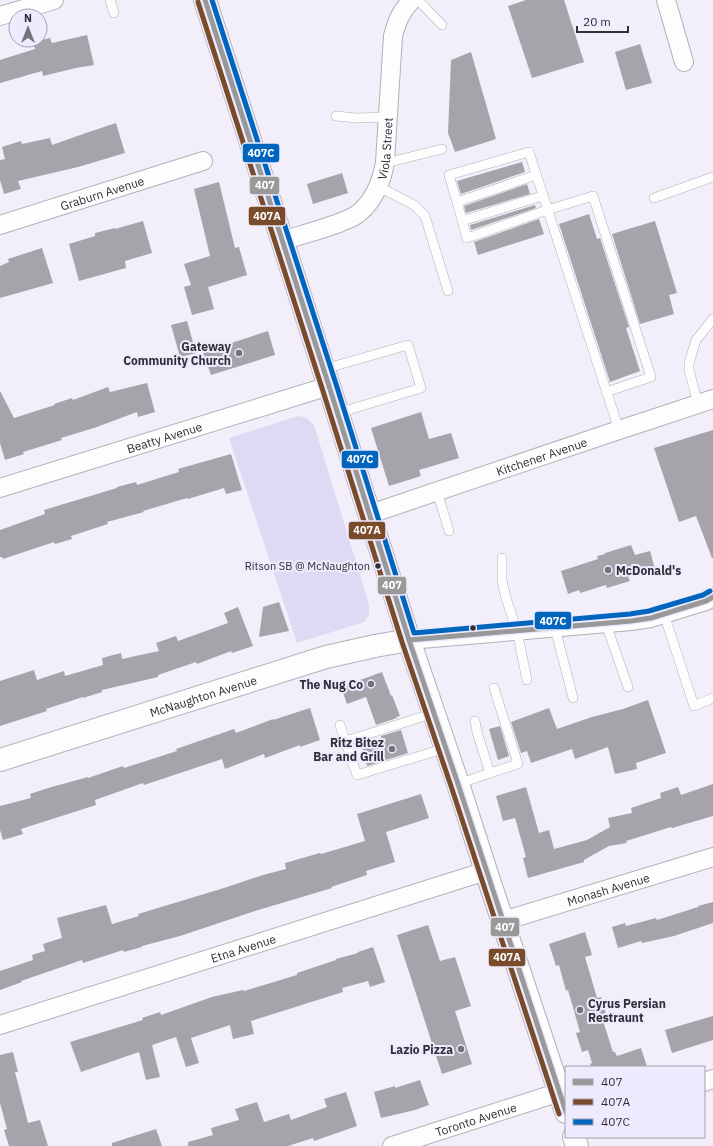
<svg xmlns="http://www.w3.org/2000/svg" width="713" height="1146" font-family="'IBM Plex Sans',sans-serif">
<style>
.green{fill:#dfd9f4}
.building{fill:#a6a3ab}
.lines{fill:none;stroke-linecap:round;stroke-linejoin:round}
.service-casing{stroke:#b2b0b8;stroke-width:10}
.minor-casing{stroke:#b2b0b8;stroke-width:20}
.secondary-casing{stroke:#b2b0b8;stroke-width:24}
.service{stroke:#fdfdfe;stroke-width:9}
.minor{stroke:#fdfdfe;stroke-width:18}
.secondary{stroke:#fdfdfe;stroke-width:22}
.bus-1-casing{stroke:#efebfe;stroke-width:8}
.bus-2-casing{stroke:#efebfe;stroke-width:8}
.bus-3-casing{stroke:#efebfe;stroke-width:8}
.bus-1{stroke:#999;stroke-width:5}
.bus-2{stroke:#7a4b2a;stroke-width:5}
.bus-3{stroke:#0065bd;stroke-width:5}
.poi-dot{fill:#74727b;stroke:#efebfe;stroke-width:1.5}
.bus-dot{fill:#302f36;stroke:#efebfe;stroke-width:1.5}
.labels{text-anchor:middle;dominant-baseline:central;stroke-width:4;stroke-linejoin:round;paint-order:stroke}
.bus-label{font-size:11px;fill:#302f36;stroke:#efebfe;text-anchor:end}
.street-label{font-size:12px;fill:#302f36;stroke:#efebfe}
.poi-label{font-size:12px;font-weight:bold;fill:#302f36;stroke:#efebfe;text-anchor:end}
.line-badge{stroke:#efebfe;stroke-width:1.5}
.badge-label{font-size:11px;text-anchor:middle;font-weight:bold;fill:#fff}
</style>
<rect width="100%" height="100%" fill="#f2effa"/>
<path class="green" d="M298,416l9,2 7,7 55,179v11l-5,7 -67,21 -68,-205z"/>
<g class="building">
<path d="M526,0h38l20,62 -52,16 -24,-72z"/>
<path d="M87,35l7,30 -18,3 -33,8 -1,-5 -42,12v-23l35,-11 -2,-7 17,-4 2,5z"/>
<path d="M640,44l12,39 -26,7 -11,-38z"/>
<path d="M471,52l25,87 -41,13 -7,-19 3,-73z"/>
<path d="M116,123l9,30 -47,14 -60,14 3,8 -17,5 -4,-14v-20l5,-1 -3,-12 19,-6 1,3 28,-6 2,7 34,-12z"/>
<path d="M522,162l3,10 -64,22 -4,-13z"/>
<path d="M342,173l6,20 -35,11 -6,-20z"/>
<path d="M219,182l16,66 4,-1 8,28 -39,12 6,22 -22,6 -8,-28 7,-2 -7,-21 26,-8 -16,-67z"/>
<path d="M527,184l3,10 -64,19 -2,-7z"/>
<path d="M535,205l1,3 -65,22 -1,-5z"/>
<path d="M589,214l8,25 3,-1 29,89 -3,1 14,43 -30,11 -51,-158z"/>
<path d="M539,219l5,15 -66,21 -4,-13z"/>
<path d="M143,221l9,32 -27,8 1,7 -47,13 -10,-37 26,-8v-3l20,-5v1z"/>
<path d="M655,221l22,72 -8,2 5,19 -34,10 -28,-90z"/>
<path d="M42,248l11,35 -53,15v-32l9,-4 -1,-3z"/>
<path d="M187,321l9,32 -16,4 -9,-32z"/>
<path d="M268,331l7,24 -64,20 -8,-23z"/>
<path d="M147,383l8,29 -17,5 -1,-5 -43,16 -33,10 1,2 -39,12 1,2 -19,6 -5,-17v-52l14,27 41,-13 -1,-1 18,-6 1,2 35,-13 2,5z"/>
<path d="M421,412l8,27 22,-6 8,25 -40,12 2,6 -32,10 -18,-58z"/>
<path d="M713,430v128h-1l-16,-42 -17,6 -25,-74z"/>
<path d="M231,454l11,36 -16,4 -2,-6 -36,11 -1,-1 -44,13 1,1 -37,10 1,2 -37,12 1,3 -17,5 -1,-2 -51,17 -1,-2h-2v-27l45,-16 -1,-4 73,-22v-1l19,-5 1,3 42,-13 -1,-3z"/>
<path d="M631,545l4,10 15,-4 5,18 -27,8 2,4 -23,7 -1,-3 -26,8 -1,-3 -11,4 -7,-23 37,-12 -1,-3 8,-2v-1z"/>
<path d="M279,602l10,29 -30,6 4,-30z"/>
<path d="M238,607l15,39 -21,7 -1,-2 -34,13 -1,-2 -38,13v2l-56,13v2l-19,6v-1l-37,12 1,2 -47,15v-45l34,-11 3,10 27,-9 1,5 38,-11 -1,-7 19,-5 1,6 37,-8 -3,-8 20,-7 2,5 50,-18 -4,-10z"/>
<path d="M382,672l9,24 1,-1 8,21 -4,1 1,1 -21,7 -10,-28 -19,7 -6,-17z"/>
<path d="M648,700l18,53 -30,10 1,6 -22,5 -7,-27 -33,12 -3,-10 -41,14 -4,-12 -6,2 -10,-31 38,-14 8,21 35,-12 31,-8z"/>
<path d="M310,708l10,32 -20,7v-2l-35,13 -1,-4 -39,15 -3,-10 -78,26 -1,-2 -48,17 1,5 -75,24 2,5 -20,6 -3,-10v-24l31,-8 -1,-4 18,-6 40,-11v1l35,-12 1,2 53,-17 -1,-2 58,-20 2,4 37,-14v1z"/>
<path d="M500,726l9,30 -11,4 -9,-31z"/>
<path d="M401,730l7,23 -41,13 -5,-19 20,-6 -1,-5z"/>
<path d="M713,784v32l-41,12 -1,-1 -45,14 1,2 -18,3 -25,14v2l-56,16 -5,-20 3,-1 -11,-39 -12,3 -7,-25 30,-9 13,46 10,-3 5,19 33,-9 23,-13 -2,-9 24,-5 -1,-5 30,-10 -1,-5 18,-6 3,8z"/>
<path d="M421,794l8,24 -43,14 9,30 -29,9 1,4 -36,12 1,1 -77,23 -75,25 -38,10v1l-18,5 -1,-2 -40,13 -1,-3 -61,21 1,1 -22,8v-19l33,-11 -1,-5 13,-4 -2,-7 19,-6 -5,-20 49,-13 6,19 27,-8 -1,-2 86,-26 39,-13 23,-6 -1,-6 35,-10 1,1 44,-13 -8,-27z"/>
<path d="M713,902v21l-39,13 -32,7 -1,-2 -23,7 -6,-21 13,-4 1,3 30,-8 1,2 41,-13v-1z"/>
<path d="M428,925l12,36 15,-4 16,49 -16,5 17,53 -30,10 -45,-139z"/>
<path d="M585,932l7,23 -7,2 12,41 4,-1 6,20 -5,1 11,34h2l2,4 24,-8 6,19h-56l-1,-3 2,-1 -4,-13 -6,2 -6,-19 4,-1 -12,-42 -2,1 -7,-26 -3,1 -7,-22z"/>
<path d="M373,947l12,35 -15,5 -2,-6 -26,7 1,4 -92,29 3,13 -21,5 -3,-14 -39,13 8,25 -13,4 -10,-30 -24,8 8,32 -14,3 -7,-28 -58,20 -11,-30 73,-22 -1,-2 18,-6 1,3 51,-18 31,-7 1,1 53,-16v-2l39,-13v-1l22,-6v-1z"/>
<path d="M713,1016v24l-41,13 -7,-23z"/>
<path d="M13,1052l5,20h-3l13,51 12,-3 8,26h-39l-5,-16 3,-1 -7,-26v-48z"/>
<path d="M420,1080l9,25 -14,5 -34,8 -7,-26 21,-6v2z"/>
<path d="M346,1092l11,34 -43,15 -1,-3 -25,8h-100v-4l25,-7 -2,-7 28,-8 -4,-11 22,-7 7,20 25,-8 2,6 36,-13 -3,-8z"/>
<path d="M156,1129l6,17h-50v-3z"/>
</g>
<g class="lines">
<defs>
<g id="service">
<path d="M110,0l4,13"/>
<path d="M418,0l24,25"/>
<path d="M336,116l20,2 32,-1"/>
<path d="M385,162l9,-1 48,-12"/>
<path d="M536,175l-79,27 -8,-27 80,-23 90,278"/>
<path d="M379,187l35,18 11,11 23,75"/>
<path d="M654,198l59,-21"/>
<path d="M457,202l10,36 80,-28 46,-14 58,181 -45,15"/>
<path d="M462,221l80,-25"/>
<path d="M324,369l84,-24 13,43 -83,25"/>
<path d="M698,404l-9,-34v-7l7,-23 17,-21"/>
<path d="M437,491l12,40"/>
<path d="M502,558v23l4,17 11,33 10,49"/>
<path d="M664,614l30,92 19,-8"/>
<path d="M606,624l22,63"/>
<path d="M555,628l18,70"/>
<path d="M475,721l2,11 13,41 28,-9 -24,-76"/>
<path d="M340,725l17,50 89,-27"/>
<path d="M346,741l88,-28"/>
<path d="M458,784l32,-11"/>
</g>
<g id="minor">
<path d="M666,0l18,62"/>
<path d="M0,16l54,-16"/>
<path id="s1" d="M0,225l203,-64"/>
<path id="s2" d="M282,241c19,-6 38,-11 57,-18 4,-2 10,-4 14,-6 19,-11 29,-35 32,-55l8,-126c4,-15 8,-25 19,-36"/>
<path id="s3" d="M0,488l329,-102"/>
<path id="s4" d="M370,514l237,-80 106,-35"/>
<path d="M409,640l222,-19 20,-3 55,-17 7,-4"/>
<path id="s5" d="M503,921l210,-64"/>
<path id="s6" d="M0,1025l486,-154"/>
<path d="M704,1082l9,-3"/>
<path id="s7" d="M392,1146l168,-54"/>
</g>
<g id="secondary">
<path d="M205,0l124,386 80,254 49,144 28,87 80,241"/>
<path id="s8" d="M0,760l326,-103 49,-11 34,-6"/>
<path d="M574,1137l3,9"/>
</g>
</defs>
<use href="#service" class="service-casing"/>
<use href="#minor" class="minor-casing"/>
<use href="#secondary" class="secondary-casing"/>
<use href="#service" class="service"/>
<use href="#minor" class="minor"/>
<use href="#secondary" class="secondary"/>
<defs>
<g id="bus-1">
<path d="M205,0l124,386 80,254 49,144 108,328"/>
<path d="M409,640l222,-19 20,-3 55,-17 7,-4"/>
</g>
<path id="bus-2" d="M198,2l124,386 80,254 49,144 108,328"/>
<path id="bus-3" d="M212,0l124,384 78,249 216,-19 19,-3 54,-16 7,-4"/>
</defs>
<use href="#bus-1" class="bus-1-casing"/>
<use href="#bus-2" class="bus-2-casing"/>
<use href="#bus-3" class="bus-3-casing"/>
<use href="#bus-1" class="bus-1"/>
<use href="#bus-2" class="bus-2"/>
<use href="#bus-3" class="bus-3"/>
</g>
<g class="poi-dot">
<circle cx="239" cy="353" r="4"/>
<circle cx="608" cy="570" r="4"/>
<circle cx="371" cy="684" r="4"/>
<circle cx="392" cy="749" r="4"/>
<circle cx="580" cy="1010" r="4"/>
<circle cx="461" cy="1049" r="4"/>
</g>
<g class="bus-dot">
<circle cx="378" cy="566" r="3.5"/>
<circle cx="473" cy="628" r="3.5"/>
</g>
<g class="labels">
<g class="bus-label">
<text x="370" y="566">Ritson SB @ McNaughton</text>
</g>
<g class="street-label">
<text stroke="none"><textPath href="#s2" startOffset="154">Viola Street</textPath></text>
<text stroke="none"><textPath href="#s1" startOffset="107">Graburn Avenue</textPath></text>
<text stroke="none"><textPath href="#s3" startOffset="172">Beatty Avenue</textPath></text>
<text stroke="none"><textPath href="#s4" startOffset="181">Kitchener Avenue</textPath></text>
<text stroke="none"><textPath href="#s8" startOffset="213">McNaughton Avenue</textPath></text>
<text stroke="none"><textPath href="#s5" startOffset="110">Monash Avenue</textPath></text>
<text stroke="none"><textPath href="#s6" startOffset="255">Etna Avenue</textPath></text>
<text stroke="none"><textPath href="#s7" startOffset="88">Toronto Avenue</textPath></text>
</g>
<g class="poi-label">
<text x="231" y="346">Gateway<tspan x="231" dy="14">Community Church</tspan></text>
<text x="616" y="570" text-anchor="start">McDonald's</text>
<text x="363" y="684">The Nug Co</text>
<text x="384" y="742">Ritz Bitez<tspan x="384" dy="14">Bar and Grill</tspan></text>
<text x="588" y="1003" text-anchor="start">Cyrus Persian<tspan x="588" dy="14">Restraunt</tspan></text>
<text x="453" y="1049">Lazio Pizza</text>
</g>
</g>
<g class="line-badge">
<rect x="242" y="143" width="38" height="20" rx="4" fill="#0065bd"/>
<rect x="249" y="176" width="31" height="19" rx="4" fill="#999"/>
<rect x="248" y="206" width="38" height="20" rx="4" fill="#7a4b2a"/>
<rect x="341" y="450" width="38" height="19" rx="4" fill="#0065bd"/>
<rect x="348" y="521" width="38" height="19" rx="4" fill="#7a4b2a"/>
<rect x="377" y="576" width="30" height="19" rx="4" fill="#999"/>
<rect x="534" y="611" width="38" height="19" rx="4" fill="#0065bd"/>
<rect x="490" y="917" width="30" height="20" rx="4" fill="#999"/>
<rect x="488" y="948" width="38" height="19" rx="4" fill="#7a4b2a"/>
</g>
<g class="badge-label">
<text x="261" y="157">407C</text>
<text x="265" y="189">407</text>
<text x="267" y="220">407A</text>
<text x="360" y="463">407C</text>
<text x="367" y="534">407A</text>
<text x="392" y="589">407</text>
<text x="553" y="625">407C</text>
<text x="505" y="931">407</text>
<text x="507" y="961">407A</text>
</g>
<rect x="565" y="1066" width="140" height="72" fill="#efebfe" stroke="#a3a0ae"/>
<rect x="573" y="1079" width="20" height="6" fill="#999999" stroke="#a3a0ae"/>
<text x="601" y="1086" font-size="12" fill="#302f36">407</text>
<rect x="573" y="1099" width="20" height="6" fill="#7a4b2a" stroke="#a3a0ae"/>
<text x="601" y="1106" font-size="12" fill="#302f36">407A</text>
<rect x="573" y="1119" width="20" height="6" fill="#0065bd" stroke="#a3a0ae"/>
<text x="601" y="1126" font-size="12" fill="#302f36">407C</text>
<g transform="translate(28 28)"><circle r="19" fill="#efebfe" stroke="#a3a0ae"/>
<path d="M0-3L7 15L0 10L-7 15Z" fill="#74727b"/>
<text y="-6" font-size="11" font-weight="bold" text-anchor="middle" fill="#302f36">N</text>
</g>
<path d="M577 26v6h51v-6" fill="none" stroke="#302f36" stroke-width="2"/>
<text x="583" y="26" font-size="12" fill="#302f36" stroke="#efebfe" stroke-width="3" paint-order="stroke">20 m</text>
</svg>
